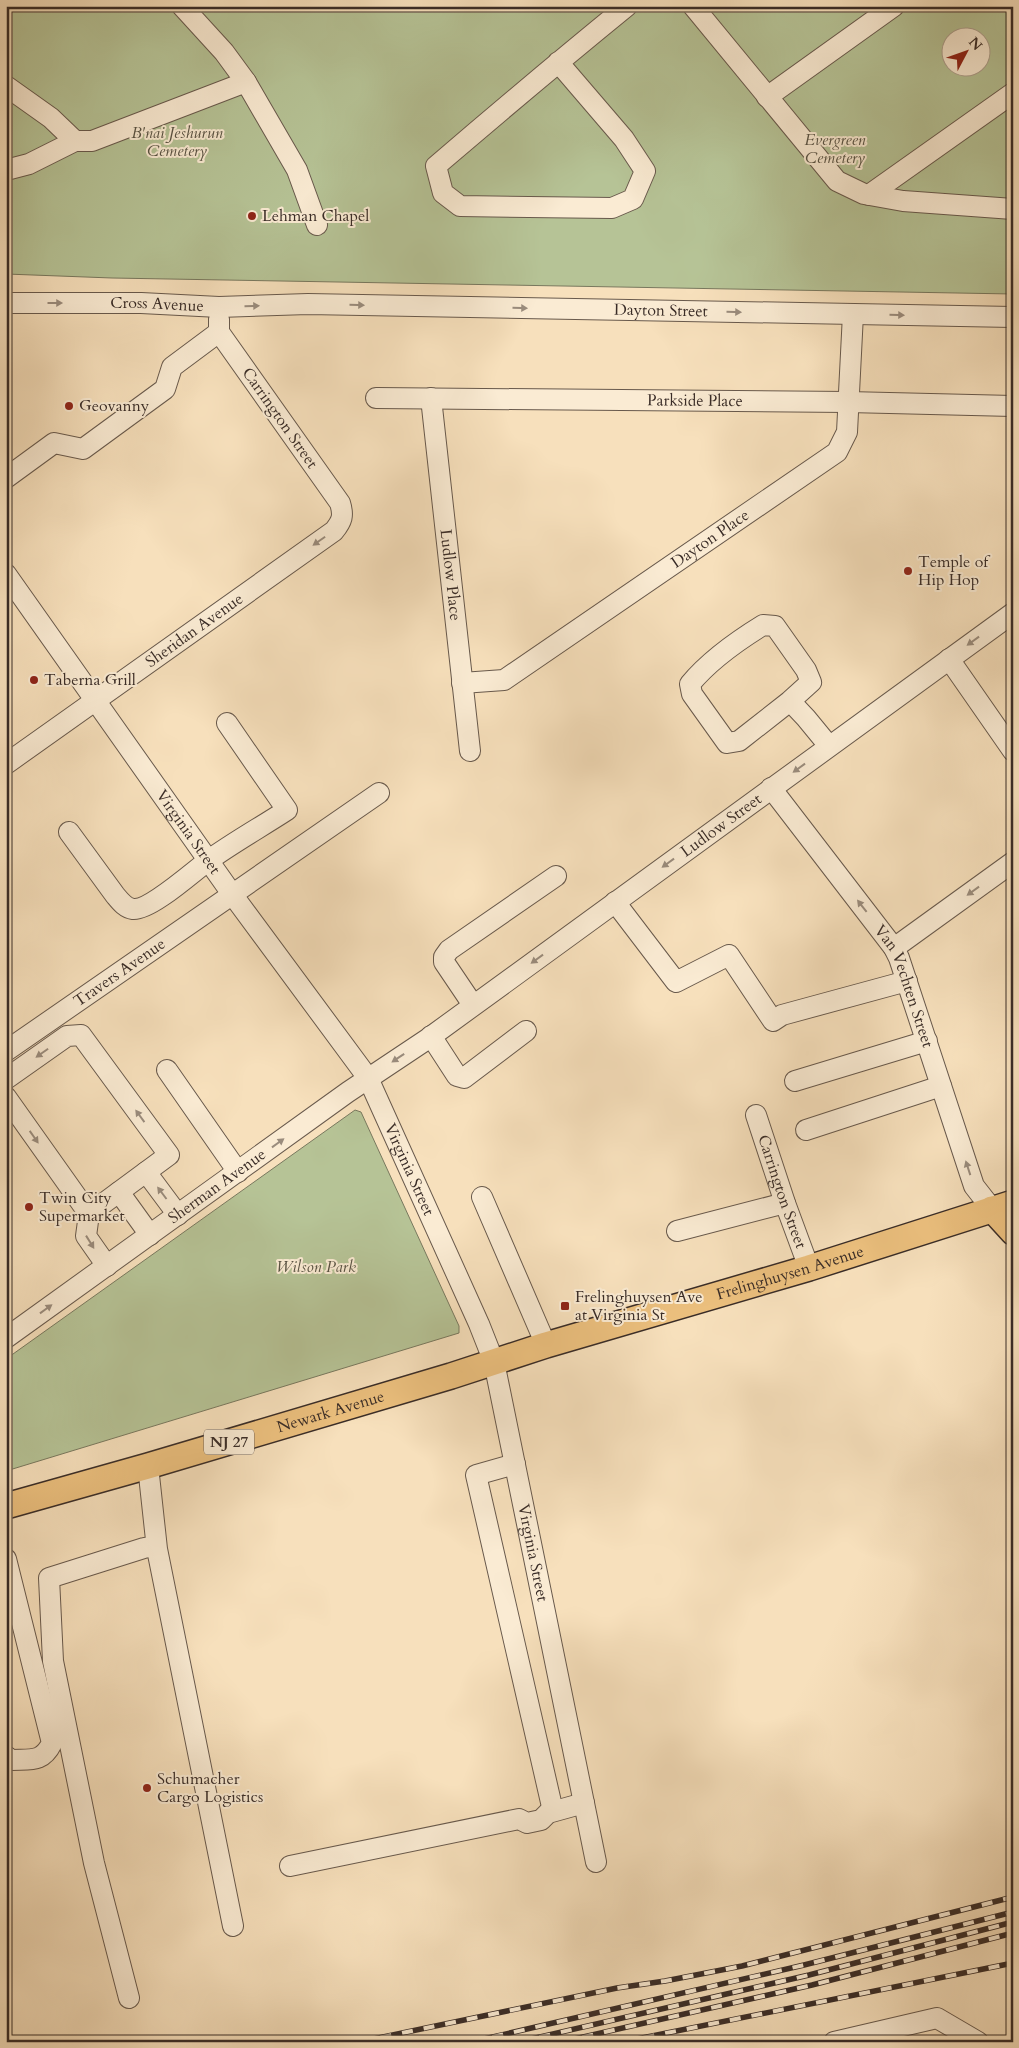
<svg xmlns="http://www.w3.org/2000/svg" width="1019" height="2048" font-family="Cardo,serif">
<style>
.green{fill:#b6c396;stroke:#78785e;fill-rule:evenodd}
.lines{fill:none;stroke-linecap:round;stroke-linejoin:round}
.minor-casing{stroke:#68594c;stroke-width:22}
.major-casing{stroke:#392c27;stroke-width:28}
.minor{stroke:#faebd3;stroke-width:20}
.major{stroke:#ecc07e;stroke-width:25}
.rail-casing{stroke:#392c27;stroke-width:5.5}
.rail{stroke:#faebd3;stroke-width:4;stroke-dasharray:11;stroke-linecap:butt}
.oneway{fill:#9a8c7d}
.poi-dot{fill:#8f2418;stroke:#faebd3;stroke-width:2}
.labels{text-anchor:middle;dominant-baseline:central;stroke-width:4;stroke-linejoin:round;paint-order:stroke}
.shield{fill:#faebd3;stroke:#73655b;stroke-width:1}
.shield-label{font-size:15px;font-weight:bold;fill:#392c27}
.park-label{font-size:16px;font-style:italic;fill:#585243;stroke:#faebd3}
.poi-label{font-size:16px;fill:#392c27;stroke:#faebd3;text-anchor:start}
.street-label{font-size:16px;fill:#392c27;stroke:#faebd3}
</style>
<rect width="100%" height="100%" fill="#f7e0bc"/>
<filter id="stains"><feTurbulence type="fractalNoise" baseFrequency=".004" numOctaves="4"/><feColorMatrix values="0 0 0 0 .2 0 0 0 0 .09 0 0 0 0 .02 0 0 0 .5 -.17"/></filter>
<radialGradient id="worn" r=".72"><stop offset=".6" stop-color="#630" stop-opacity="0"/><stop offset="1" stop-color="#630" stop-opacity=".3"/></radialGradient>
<g class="green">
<path d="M6,6h1007v288l-901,-16 -106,-4zM952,38h30v30h-30z"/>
<path d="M355,1110l6,2 98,214v7l-453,138v-112z"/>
</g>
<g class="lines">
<defs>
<g id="minor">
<path d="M182,6l42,46 22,30 51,88 20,55"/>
<path d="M693,6l144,175 27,13 39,7 110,8"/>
<path d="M558,62l66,77 21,32 -12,28 -21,9 -152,-2 -17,-13 -7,-27c63,-54 126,-107 191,-160"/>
<path d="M6,86l45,32 24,23"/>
<path d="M767,97l127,-91"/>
<path d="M6,170l23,-6 46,-23h17l154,-59"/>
<path d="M869,195l144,-102"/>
<path id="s1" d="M6,303h135l78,4 89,-3 705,13"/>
<path id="s2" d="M376,398l472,4 165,4"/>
<path id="s3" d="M431,398l39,353"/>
<path d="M6,478l48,-35 29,6 82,-60 7,-22 47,-35v-13"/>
<path id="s4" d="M6,574l226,320 136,184 111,246 15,38 102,500"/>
<path d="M949,659l64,92"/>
<path id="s5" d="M462,683l42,-3 333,-228 10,-20 6,-118"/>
<path d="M790,701l21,-19 -5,-12 -31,-44 -12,-1c-26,16 -54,36 -73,59l2,10 35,49 12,-2 51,-40 16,17 23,28"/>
<path id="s6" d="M6,764l328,-233c8,-10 10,-15 6,-28l-121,-171"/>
<path id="s7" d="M771,788l123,160 5,10 75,228 18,23"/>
<path d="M69,832l46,63c5,6 10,13 18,14 17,2 62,-39 76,-49 25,-18 52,-33 78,-50l-60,-87"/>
<path d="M615,902l61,80 53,-27 44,66 9,-6 125,-34"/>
<path d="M894,948l119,-86"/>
<path d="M473,1005l-29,-43v-5l5,-7 107,-74"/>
<path d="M431,1036l26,40 7,2 62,-47"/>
<path id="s8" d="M6,1051l373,-258"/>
<path d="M167,1070l71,102"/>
<path d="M6,1079l61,-43 14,-1 88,120 -80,59"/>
<path d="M795,1081l132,-40"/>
<path d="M6,1097l83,117 -3,22 21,30"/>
<path id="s9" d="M756,1115l29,88 24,65"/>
<path d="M806,1130l135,-44"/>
<path d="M146,1172l32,43"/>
<path d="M119,1192l31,43"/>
<path d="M482,1197l64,148"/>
<path d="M677,1231l108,-28"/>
<path id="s10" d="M6,1338l342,-246 81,-54 584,-425"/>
<path d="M515,1464l-39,11 77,336"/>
<path d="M148,1466l9,83 76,377"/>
<path d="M6,1559l46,184c-10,20 -21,16 -41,17l-5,-4"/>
<path d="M290,1866l229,-47 8,4 14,-3 7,-7 36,-10"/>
<path d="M129,1998l-35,-135 -41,-202 -4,-83 95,-30 12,-2"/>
<path d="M834,2042l103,-24 41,24"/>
</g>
<g id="major">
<path d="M992,1209l21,23"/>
<path id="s11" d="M6,1506l142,-40 303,-90 95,-31 263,-77 204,-65"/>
</g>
</defs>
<use href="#minor" class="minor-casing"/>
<use href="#major" class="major-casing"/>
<use href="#minor" class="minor"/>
<use href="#major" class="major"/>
<defs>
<g id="rail">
<path d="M359,2042l258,-54 48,-7 77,-15 271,-69"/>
<path d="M471,2042l333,-77 209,-53"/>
<path d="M518,2042l291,-67 204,-53"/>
<path d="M561,2042l251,-57 201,-52"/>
<path d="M622,2042l391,-79"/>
</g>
</defs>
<use href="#rail" class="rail-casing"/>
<use href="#rail" class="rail"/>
</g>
<defs><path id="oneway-solid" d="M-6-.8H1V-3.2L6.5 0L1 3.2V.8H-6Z" transform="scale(1.25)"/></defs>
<g class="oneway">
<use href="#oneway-solid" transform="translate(55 303)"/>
<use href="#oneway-solid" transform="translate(357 305) rotate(1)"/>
<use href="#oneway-solid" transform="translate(252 306) rotate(-2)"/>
<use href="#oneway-solid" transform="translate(520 308) rotate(1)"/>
<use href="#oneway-solid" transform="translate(734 312) rotate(1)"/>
<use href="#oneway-solid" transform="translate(897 315) rotate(1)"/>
<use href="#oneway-solid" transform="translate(319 541) rotate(145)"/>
<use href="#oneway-solid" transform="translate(973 641) rotate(144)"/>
<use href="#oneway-solid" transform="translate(799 768) rotate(144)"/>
<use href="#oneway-solid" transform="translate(668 863) rotate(144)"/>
<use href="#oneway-solid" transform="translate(973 891) rotate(144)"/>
<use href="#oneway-solid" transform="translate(862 906) rotate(-128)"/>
<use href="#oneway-solid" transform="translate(537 959) rotate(144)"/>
<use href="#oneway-solid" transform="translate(42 1053) rotate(145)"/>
<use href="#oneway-solid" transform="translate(398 1058) rotate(146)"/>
<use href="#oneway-solid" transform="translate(140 1116) rotate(-126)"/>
<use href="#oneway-solid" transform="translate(34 1137) rotate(55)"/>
<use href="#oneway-solid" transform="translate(278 1143) rotate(-36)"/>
<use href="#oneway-solid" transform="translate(968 1168) rotate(-108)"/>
<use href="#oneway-solid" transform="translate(162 1193) rotate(-127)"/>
<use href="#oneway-solid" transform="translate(90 1242) rotate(58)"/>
<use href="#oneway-solid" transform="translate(46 1309) rotate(-36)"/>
</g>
<g class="poi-dot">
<circle cx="252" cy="216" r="5"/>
<circle cx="69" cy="406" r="5"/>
<circle cx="908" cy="571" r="5"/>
<circle cx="34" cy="680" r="5"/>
<circle cx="29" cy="1207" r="5"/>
<rect x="560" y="1301" width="10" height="10" rx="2.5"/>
<circle cx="147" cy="1788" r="5"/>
</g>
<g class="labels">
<rect class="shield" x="204" y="1429.5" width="50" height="25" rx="4"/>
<g class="shield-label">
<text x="229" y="1442">NJ 27</text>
</g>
<g class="park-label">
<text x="177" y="133">B'nai Jeshurun<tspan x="177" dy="18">Cemetery</tspan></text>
<text x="835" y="140">Evergreen<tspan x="835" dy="18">Cemetery</tspan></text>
<text x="316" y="1267">Wilson Park</text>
</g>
<g class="poi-label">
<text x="262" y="216">Lehman Chapel</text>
<text x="79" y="406">Geovanny</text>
<text x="918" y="562">Temple of<tspan x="918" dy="18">Hip Hop</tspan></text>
<text x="44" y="680">Taberna Grill</text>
<text x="39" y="1198">Twin City<tspan x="39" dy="18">Supermarket</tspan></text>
<text x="575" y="1297">Frelinghuysen Ave<tspan x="575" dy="18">at Virginia St</tspan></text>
<text x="157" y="1779">Schumacher<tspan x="157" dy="18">Cargo Logistics</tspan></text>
</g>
<g class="street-label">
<text stroke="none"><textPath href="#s1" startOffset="151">Cross Avenue</textPath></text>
<text stroke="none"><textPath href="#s1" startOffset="655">Dayton Street</textPath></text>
<text stroke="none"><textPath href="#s2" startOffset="319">Parkside Place</textPath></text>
<text transform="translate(280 418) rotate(55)">Carrington Street</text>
<text stroke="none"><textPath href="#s5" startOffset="292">Dayton Place</textPath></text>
<text stroke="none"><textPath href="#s3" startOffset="178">Ludlow Place</textPath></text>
<text stroke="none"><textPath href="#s6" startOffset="231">Sheridan Avenue</textPath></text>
<text stroke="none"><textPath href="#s10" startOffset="880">Ludlow Street</textPath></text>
<text stroke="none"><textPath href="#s4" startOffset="316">Virginia Street</textPath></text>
<text stroke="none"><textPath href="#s8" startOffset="138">Travers Avenue</textPath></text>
<text stroke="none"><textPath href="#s7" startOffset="241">Van Vechten Street</textPath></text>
<text stroke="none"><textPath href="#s4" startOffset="721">Virginia Street</textPath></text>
<text stroke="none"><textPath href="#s10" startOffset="260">Sherman Avenue</textPath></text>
<text stroke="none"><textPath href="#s9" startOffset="81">Carrington Street</textPath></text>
<text stroke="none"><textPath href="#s11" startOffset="818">Frelinghuysen Avenue</textPath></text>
<text stroke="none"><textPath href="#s11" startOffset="338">Newark Avenue</textPath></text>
<text stroke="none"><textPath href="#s4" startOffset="1126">Virginia Street</textPath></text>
</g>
</g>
<rect width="1019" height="2048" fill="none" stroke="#f7e0bc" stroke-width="25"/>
<rect x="8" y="8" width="1004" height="2033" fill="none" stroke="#392c27" stroke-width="2.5"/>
<rect x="12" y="12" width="994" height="2023" fill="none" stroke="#392c27"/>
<g transform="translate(966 52) rotate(49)"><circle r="24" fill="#faebd3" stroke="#ad9f8e"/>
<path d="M0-4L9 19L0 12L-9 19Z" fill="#8f2418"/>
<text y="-8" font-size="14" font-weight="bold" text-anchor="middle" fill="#392c27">N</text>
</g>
<rect width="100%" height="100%" filter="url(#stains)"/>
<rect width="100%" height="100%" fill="url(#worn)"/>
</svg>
